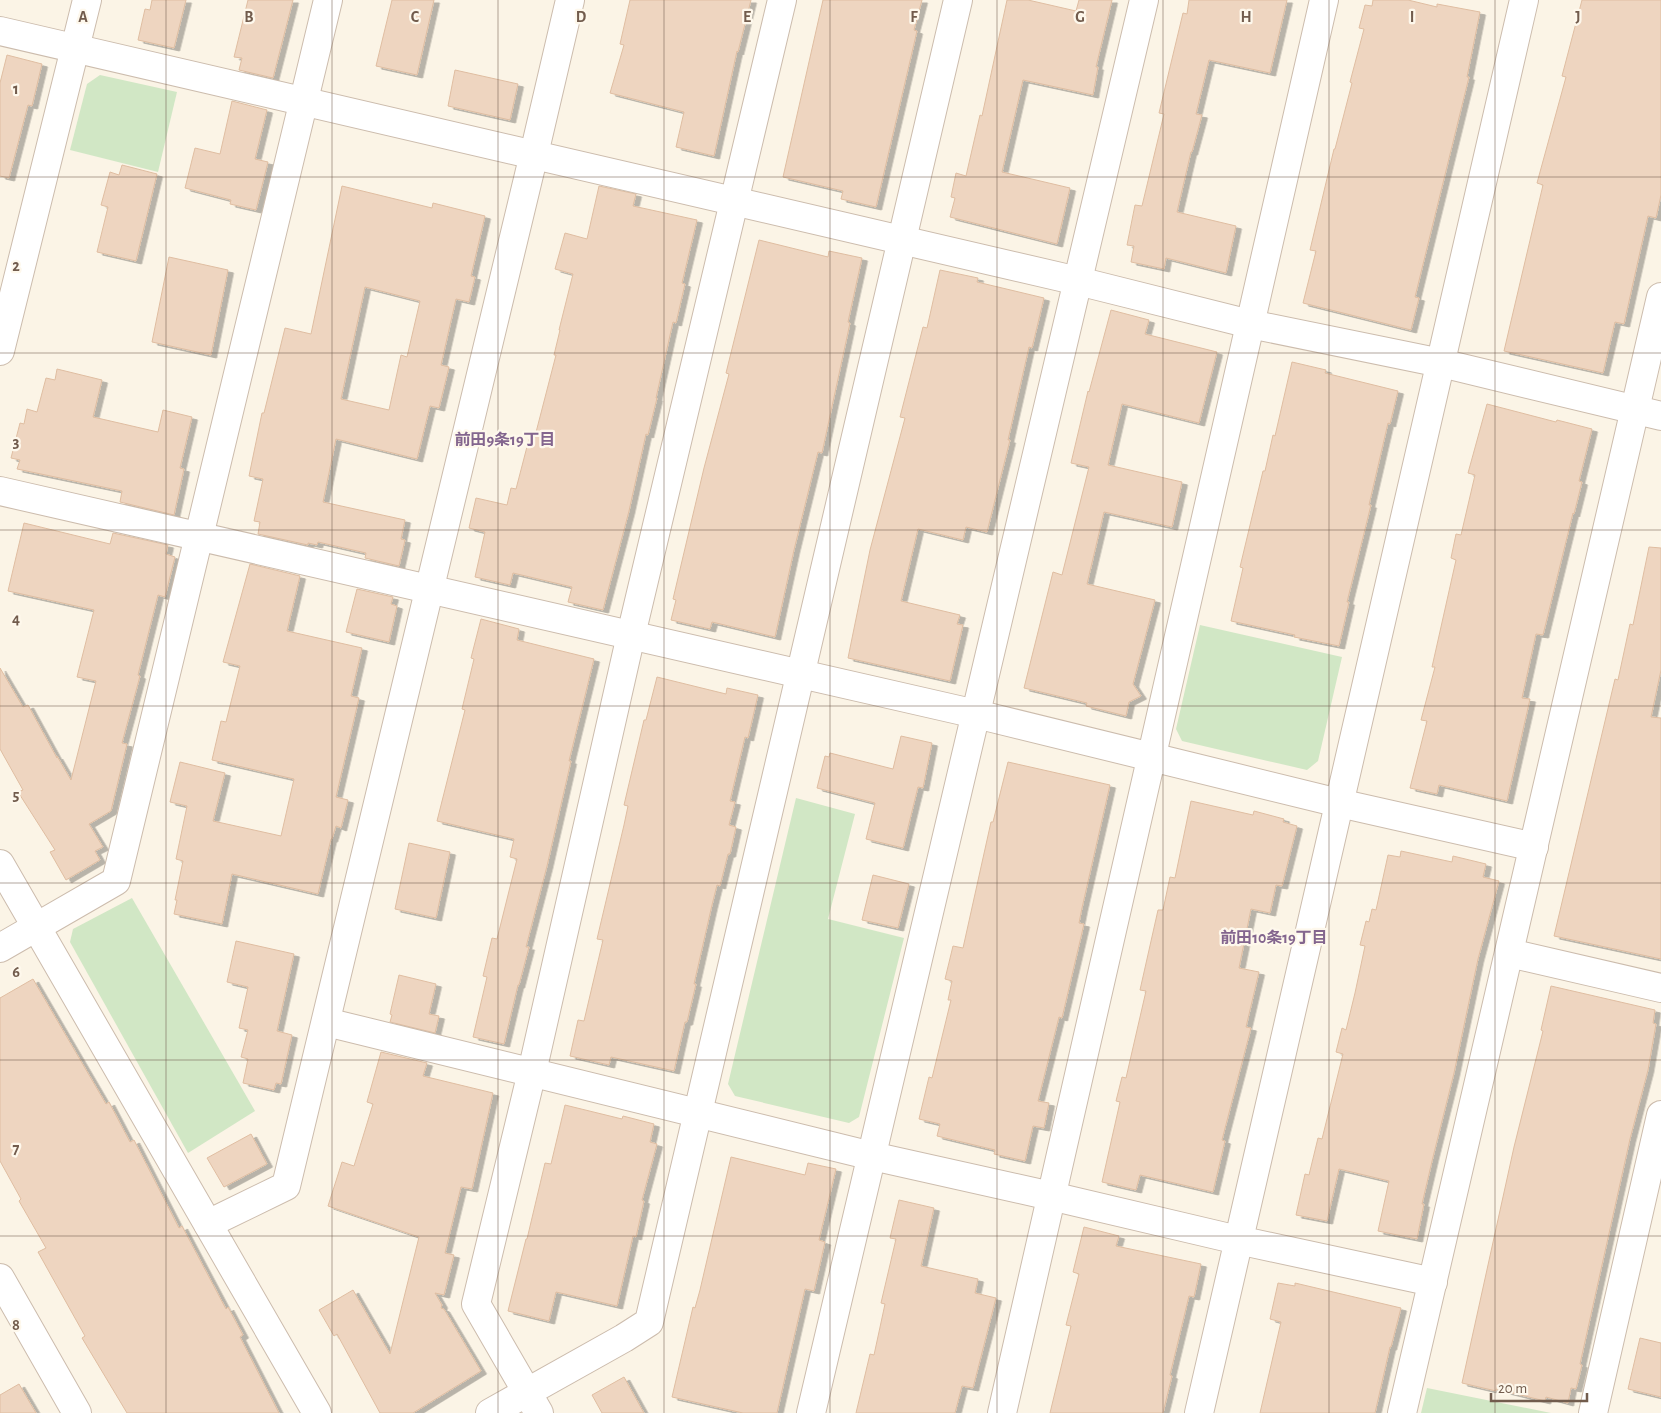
<svg xmlns="http://www.w3.org/2000/svg" width="1661" height="1413" font-family="'Alegreya Sans','Noto Sans JP',sans-serif">
<style>
.green{fill:#d1e7c5}
.building{fill:#eed5c0;stroke:#dfbda1;fill-rule:evenodd;filter:url(#shadow)}
.lines{fill:none;stroke-linecap:round;stroke-linejoin:round}
.minor-casing{stroke:#ccbcad;stroke-width:30}
.minor{stroke:#fff;stroke-width:28}
.grid{fill:none;stroke:#725c4d;stroke-width:1;stroke-opacity:0.55}
.labels{text-anchor:middle;dominant-baseline:central;stroke-width:4.5;stroke-linejoin:round;paint-order:stroke}
.neighbourhood-label{font-size:16px;font-weight:bold;fill:#83658e;stroke:#fef8ec}
.grid-label{font-size:16px;text-anchor:middle;font-weight:bold;fill:#725c4d;stroke:#fef8ec;stroke-width:4.5;stroke-linejoin:round;paint-order:stroke}
</style>
<defs>
<filter id="shadow"><feDropShadow dx="5.5" dy="3" stdDeviation="0" flood-color="#0004"/></filter>
</defs>
<rect width="100%" height="100%" fill="#fbf4e6"/>
<g class="green">
<path d="M100,75l77,17 -19,80 -88,-22 17,-66z"/>
<path d="M1200,625l142,32 -24,104 -11,9 -125,-29 -6,-12z"/>
<path d="M796,798l59,16 -27,105 76,19 -45,179 -10,6 -114,-27 -7,-12z"/>
<path d="M132,898l123,213 -67,42 -118,-211 3,-13z"/>
<path d="M1427,1388l124,25h-130z"/>
</g>
<g class="building">
<path d="M152,0h34l-12,48 -36,-8 7,-31 5,1z"/>
<path d="M248,0h45l-20,78 -34,-8 3,-12 -8,-1z"/>
<path d="M392,0h42l-17,75 -41,-9z"/>
<path d="M630,0h121l-13,52 -1,-1 -23,105 -38,-9 8,-35 -74,-19 14,-48 -4,-1z"/>
<path d="M823,0h99l-8,30 3,1 -41,176 -35,-8 2,-8 -60,-14z"/>
<path d="M1007,0h21l48,11 3,-11h33l-16,67h2l-5,28 -70,-15 -21,92 68,16 -13,56 -107,-27 5,-19 -4,-1 5,-24 10,3 14,-61 2,1z"/>
<path d="M1189,0h98l-17,73 -61,-13 -13,54 6,1 -10,37h-1l-14,60 59,14 -10,47 -60,-15 -2,11 -33,-7 3,-16 -7,-1 8,-40 7,1 22,-92 -5,-1 24,-100 4,1z"/>
<path d="M1373,0h35l29,7v-3l43,8 -13,65h2l-54,220 4,1 -8,32 -108,-27 13,-52 -6,-1 24,-101h1l17,-66 -2,-1 14,-53 -5,-1 6,-23 7,1z"/>
<path d="M1582,0h79v195l-5,23 -8,-2 -24,108 -9,-2 -12,51 -99,-22 39,-166 -6,-2 29,-106 -4,-1z"/>
<path d="M7,55l35,9 -10,42 -4,-1 -19,73 -9,-2v-93z"/>
<path d="M455,70l63,14 -8,36 -62,-14z"/>
<path d="M232,101l35,9 -12,49 13,3 -12,48 -26,-6 1,-4 -46,-12 10,-40 25,6z"/>
<path d="M122,165l35,9 -21,87 -39,-9 11,-45 -7,-2 9,-33 9,3z"/>
<path d="M342,186l90,22 1,-5 52,13 -14,60 4,1 -6,25 -13,-3 -15,66 8,2 -10,41 -9,-2 -13,53 -81,-20 -13,63 82,18 -4,19 4,1 -6,26 -34,-8 1,-5 -48,-11 -1,3 -9,-2v2l-50,-11 2,-12 -6,-1 9,-42 -14,-3 13,-63h2l21,-85 26,6zM365,287l55,14 -13,56 -6,-2 -12,55 -48,-11z"/>
<path d="M599,186l37,8 -3,12 64,14 -15,63 3,1 -9,39 -3,-1 -17,76h1l-9,37 -2,-1 -17,77 -26,99 -35,-8 4,-15 -59,-14 -3,12 -35,-8 10,-45 -16,-4 7,-30 31,7 4,-17 5,1 13,-50 5,1 22,-85h-2l6,-25h-1l14,-56 -18,-5 10,-36 22,6z"/>
<path d="M759,240l69,17 1,-6 33,7 -14,64 2,1 -28,130 -4,-1 -24,98 -19,87 -63,-15 -2,7 -39,-9 5,-20 -3,-1 31,-131 25,-94 -3,-1z"/>
<path d="M169,257l59,13 -17,85 -59,-13z"/>
<path d="M940,270l38,8 -1,4 67,16 -12,50 -3,-1 -21,93h2l-23,92 -21,-5 -3,13 -45,-11 -17,72 59,14 -3,9 6,1 -13,56 -102,-23 22,-108 35,-132 -5,-1 23,-90 4,1z"/>
<path d="M1111,310l38,10 -4,14 72,18 -18,71 -77,-19 -14,61 74,17 -10,45 -68,-15 -17,72 68,16 -22,84 8,12 -12,6 -3,14 -40,-10 1,-3 -63,-15 29,-116 9,3 27,-108 -18,-4 17,-72 1,1z"/>
<path d="M1292,362l34,8 -1,3 73,18 -8,33 -2,-1 -19,82h2l-24,97h2l-10,44 -45,-9 1,-2 -64,-14 12,-53 -3,-1 23,-96h2l8,-36 2,1z"/>
<path d="M57,369l45,11 -9,37 65,15 5,-22 29,7 -12,51 4,1 -10,46 -54,-13 2,-11 -105,-22 3,-9 -9,-2 9,-35 4,1 3,-15 10,3 9,-34 9,2z"/>
<path d="M1487,404l69,18 1,-2 35,9 -13,52 3,1 -8,32 -1,-1 -30,122 -7,-1 -14,64 8,1 -23,102 -68,-16 -2,9 -27,-6 17,-67 -6,-1 14,-53h-3l24,-107 -5,-2 5,-24 5,1 14,-60 -7,-2z"/>
<path d="M24,523l86,21 3,-11 55,12 -2,9 9,3 -10,40 -7,-2 -20,80 2,1 -18,67 5,1 -16,67 -22,13 14,23 -8,4 5,9 -34,20 -16,-28 5,-2 -37,-58 5,-2 -23,-41v-81l23,39 5,-2 29,53v-2l14,24 25,-99 -19,-4 17,-67 -86,-19z"/>
<path d="M1649,547l12,1v122l-10,47 10,1v241l-107,-23 61,-257 3,1 12,-56 3,1z"/>
<path d="M250,564l50,12 -13,55 75,17 -11,48 8,2 -23,99 12,3 -7,28 -5,-2 -4,13h-1l-13,55 -86,-20 -10,50 -48,-10 3,-14h-2l8,-39 -7,-2 11,-53 -17,-4 10,-40 45,11 -12,48 68,15 13,-57 -82,-19 9,-39 5,1 14,-56 -17,-4z"/>
<path d="M357,589l36,8 -2,7 6,2 -8,36 -43,-10z"/>
<path d="M481,619l38,10 -2,11 77,19 -25,102h2l-24,105 -21,81h3l-10,38h-1l-14,59 -31,-7 14,-60 -4,-1 9,-38 5,1 20,-80 -7,-2 4,-18 -77,-18 28,-111 -3,-1 12,-50 -3,-1z"/>
<path d="M657,677l69,17 1,-6 31,7 -10,43 -3,-1 -15,64 5,1 -6,23 7,2 -6,27h-2l-8,32 -3,-1 -5,20 -18,79h2l-9,38h-2l-11,49 -63,-14 -2,8 -39,-9 8,-36 6,1 19,-81 -6,-1 27,-114 4,-19 -4,-1 20,-85h2z"/>
<path d="M901,736l31,7 -9,45 -5,-1 -15,61 -37,-9 9,-36 -58,-15 8,-32 4,1 1,-4 63,16z"/>
<path d="M1008,762l102,23 -28,123 -3,15 5,1 -22,94 -3,-1 -21,84 11,2 -5,25 -11,-2 -8,35 -31,-7 1,-4 -58,-14 3,-12 -21,-5 10,-42 3,1 19,-78h-3l4,-19 -7,-2 8,-33 10,2 28,-126h2z"/>
<path d="M1191,801l62,14 1,-4 30,8 -1,3 14,4 -15,60 -6,-1 -6,28 -19,-4 -12,59 20,4 -13,55 5,1 -29,112 3,1 -12,51 -73,-17 -4,15 -34,-8 18,-80 -4,-1 6,-24 4,1 20,-87 -6,-1 18,-80h5l7,-33 5,1z"/>
<path d="M409,843l41,9 -14,66 -41,-9z"/>
<path d="M1401,851l51,11 1,-6 33,8 -3,13 16,4 -21,78 -24,114 -21,84 -11,47h2l-7,35 -39,-8 11,-50 -50,-12 -12,52 -31,-6 9,-41 4,1 9,-37 4,1 21,-85 -7,-2 6,-24 4,2 9,-37 10,-47 -5,-1 6,-24 3,1 3,-13 4,1 12,-55 12,2z"/>
<path d="M873,875l36,9 -11,44 -36,-8z"/>
<path d="M236,941l58,13 -17,77 15,4 -11,49 -5,-1 -2,7 -31,-7 5,-24 -7,-2 7,-27 -9,-2 9,-41 -21,-5z"/>
<path d="M399,975l37,9 -7,30 10,2 -4,17 -45,-11 2,-7 -2,-1z"/>
<path d="M33,979l73,125 3,-2 21,40 4,-2 45,88 3,-2 44,83 2,-2 15,28 -3,2 39,76h-152l-45,-75 3,-2 -47,-84 8,-4 -27,-47 2,-2 -21,-38v-163z"/>
<path d="M1551,986l104,24 -2,13 3,1 -8,46 -18,69 -50,225 2,1 -6,24 -5,-1 -3,15 -22,-6 -1,4 -49,-12v2l-34,-8 52,-236 29,-116 -2,-1z"/>
<path d="M381,1052l46,11 -4,13 70,17 -21,96 -11,-2 -16,66 9,2 -10,40 -9,-2 7,12 -1,3 3,1 37,62 -68,42h-33l-43,-79 -3,2 -15,-26 34,-20 37,64 29,-117 -91,-31 14,-44 12,4 19,-62 -6,-2z"/>
<path d="M565,1105l57,14 1,-3 31,8 -4,18 7,2 -15,56 2,1 -8,36 -3,-1 -16,70 -61,-14 -7,29 -41,-10 18,-72h1l18,-76 6,1z"/>
<path d="M251,1134l16,30 -43,23 -17,-29z"/>
<path d="M731,1157l74,18 3,-12 28,6 -17,71 6,2 -11,49 -9,-2 -28,124h-34l-71,-16 21,-90 2,1 5,-18z"/>
<path d="M899,1200l35,8 -13,58 57,13 -3,14 21,5 -23,90 -11,-2 -7,27h-99l14,-59 4,1 11,-51 -4,-1 15,-64 -6,-1z"/>
<path d="M1084,1227l35,9 -3,10 85,18 -7,33 -5,-1 -19,79 2,1 -9,37h-113l21,-87 -5,-1 13,-51 -6,-2z"/>
<path d="M1278,1283l17,3v-3l106,25 -10,39h-1l-15,66h-115l21,-91 -11,-3z"/>
<path d="M1640,1338l21,5v54l-33,-8z"/>
<path d="M624,1377l20,36h-42l-10,-18z"/>
<path d="M19,1384l17,29h-36v-18z"/>
</g>
<g class="lines">
<defs>
<g id="minor">
<path d="M0,31l1078,250 172,43 191,39 220,53"/>
<path d="M0,351l87,-351"/>
<path d="M0,491l976,223 363,89 195,44"/>
<path d="M0,864l317,549"/>
<path d="M0,948l116,-67 212,-881"/>
<path d="M1509,953l152,35"/>
<path d="M326,1022l546,134 179,40 187,44 195,42"/>
<path d="M208,1224l78,-38 248,-1032 36,-154"/>
<path d="M0,1278l77,135"/>
<path d="M490,1413l134,-75 25,-16 309,-1322"/>
<path d="M539,1413l-63,-109 56,-232 99,-437 151,-635"/>
<path d="M811,1413l333,-1413"/>
<path d="M1002,1413l322,-1413"/>
<path d="M1199,1413l325,-1413"/>
<path d="M1402,1413l259,-1116"/>
<path d="M1593,1413l68,-298"/>
</g>
</defs>
<use href="#minor" class="minor-casing"/>
<use href="#minor" class="minor"/>
</g>
<path class="grid" d="M166,0v1413M332,0v1413M498,0v1413M664,0v1413M830,0v1413M997,0v1413M1163,0v1413M1329,0v1413M1495,0v1413M0,177h1661M0,353h1661M0,530h1661M0,706h1661M0,883h1661M0,1060h1661M0,1236h1661"/>
<g class="labels">
<g class="neighbourhood-label">
<text x="505" y="440">前田9条19丁目</text>
<text x="1274" y="938">前田10条19丁目</text>
</g>
</g>
<g class="grid-label">
<text x="83" y="22">A</text>
<text x="249" y="22">B</text>
<text x="415" y="22">C</text>
<text x="581" y="22">D</text>
<text x="747" y="22">E</text>
<text x="914" y="22">F</text>
<text x="1080" y="22">G</text>
<text x="1246" y="22">H</text>
<text x="1412" y="22">I</text>
<text x="1578" y="22">J</text>
<text x="16" y="94">1</text>
<text x="16" y="271">2</text>
<text x="16" y="447">3</text>
<text x="16" y="624">4</text>
<text x="16" y="800">5</text>
<text x="16" y="977">6</text>
<text x="16" y="1154">7</text>
<text x="16" y="1330">8</text>
</g>
<path d="M1491 1393v8h96v-8" fill="none" stroke="#725c4d" stroke-width="2.5"/>
<text x="1498" y="1393" font-size="15" fill="#725c4d" stroke="#fef8ec" stroke-width="4" paint-order="stroke">20 m</text>
</svg>
